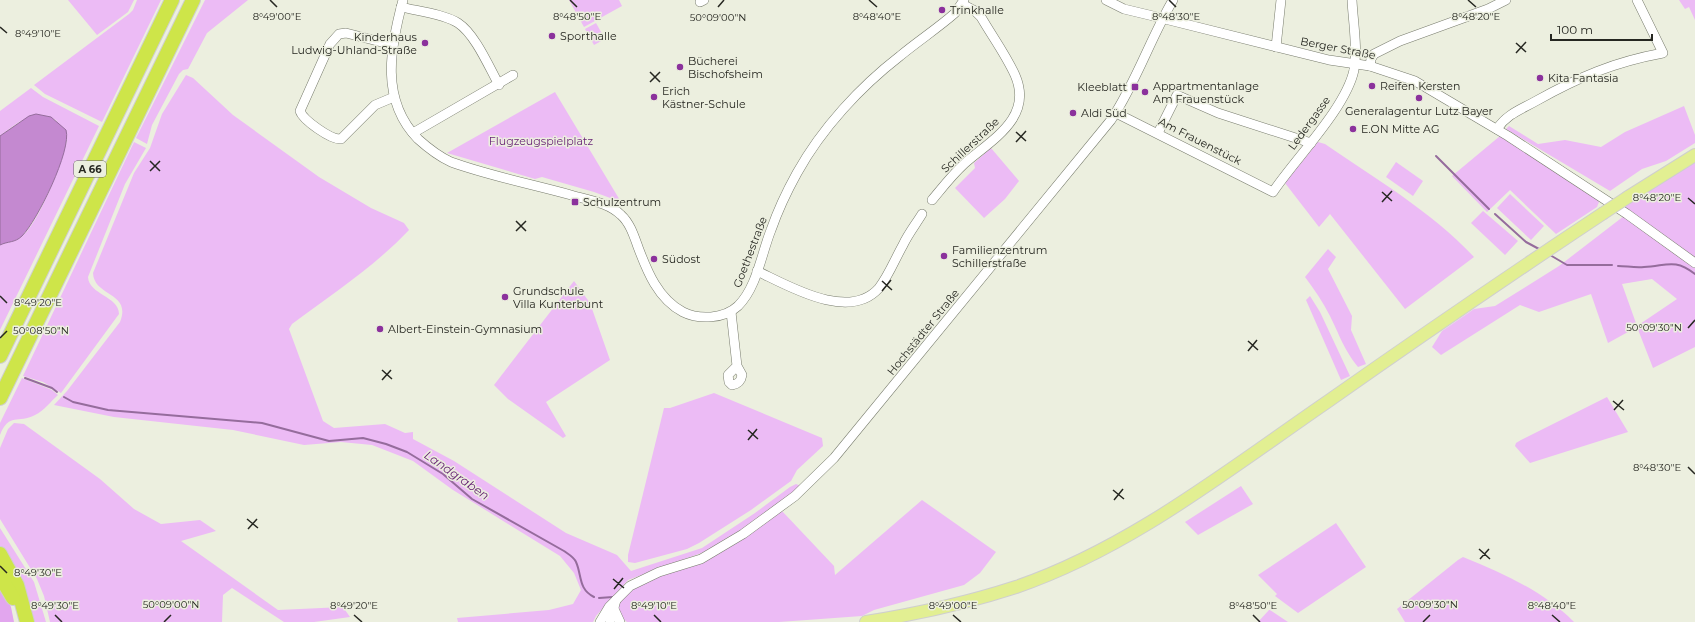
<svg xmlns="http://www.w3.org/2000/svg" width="1695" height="622" font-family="Montserrat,sans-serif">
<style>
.green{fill:#ecbbf5;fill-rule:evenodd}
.forest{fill:#e2a6ee}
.water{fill:#c489d0;stroke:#956c9c}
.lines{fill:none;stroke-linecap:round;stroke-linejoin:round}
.stream{stroke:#956c9c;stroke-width:2}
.minor-casing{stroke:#777b6c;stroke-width:10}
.major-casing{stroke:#cfcfce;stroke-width:14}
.highway-casing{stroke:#cfcfce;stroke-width:16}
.minor{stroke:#fff;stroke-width:9}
.major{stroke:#e2ef92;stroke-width:12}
.highway{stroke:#cee549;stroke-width:14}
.major-bridge-casing{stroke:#cfcfce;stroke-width:14;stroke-linecap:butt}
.major-bridge{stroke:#e2ef92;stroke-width:12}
.ticks{fill:none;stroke:#262721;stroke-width:1.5}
.poi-dot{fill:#8b319c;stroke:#ecefdf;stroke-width:1.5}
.labels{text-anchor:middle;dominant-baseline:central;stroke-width:3;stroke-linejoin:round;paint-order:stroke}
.shield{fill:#ecefdf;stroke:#61635a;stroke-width:1}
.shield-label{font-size:10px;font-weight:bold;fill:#262721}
.poi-label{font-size:11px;fill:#262721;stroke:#ecefdf;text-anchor:start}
.street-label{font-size:11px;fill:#262721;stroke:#ecefdf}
.park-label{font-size:11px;fill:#661e73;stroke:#ecefdf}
.water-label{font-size:12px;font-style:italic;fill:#621a70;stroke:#ecefdf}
.ticks-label{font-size:10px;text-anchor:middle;fill:#262721;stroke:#ecefdf;stroke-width:3;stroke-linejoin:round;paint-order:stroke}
</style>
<rect width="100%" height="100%" fill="#ecefdf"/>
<g class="green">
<path d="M68,0h66l-6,12 -31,23z"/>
<path d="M137,0h24l-59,122 -57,-28 -11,-9 95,-71 4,-4z"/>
<path d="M205,0h43l-41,33 -19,36 -5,1 -4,4 -27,51 -5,19 -11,-6z"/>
<path d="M569,0h50l3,6 -38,21z"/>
<path d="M1679,0h16v20l-6,-13 -4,2z"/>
<path d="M596,23l9,16 -11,6 -9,-16z"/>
<path d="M186,75l7,3 40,37 86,62 52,31 33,15 5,7c-35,37 -77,64 -117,94l-3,5 34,92 11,7 51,-4 20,9 8,-1v7l41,22 112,72 51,22 14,16 71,-23 53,-35 35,-26 6,-3 5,2 -41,33 -56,33 -76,28 -32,36 -3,6h-135l-1,-4 92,-8 24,-6 8,-14 -7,-17 -14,-17 -107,-66 -40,-29 -41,-16 -31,-3 -37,3 -71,-15 -119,-13 -60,-12 13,-14 53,-69c12,-30 -26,-25 -27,-49l41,-100 16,-25 12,-34z"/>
<path d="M31,88l12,9 56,29 -99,204v-85c7,-3 14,-3 20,-7 19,-13 42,-76 47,-98l-11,-20c-22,-12 -39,3 -56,16v-25z"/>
<path d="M555,92l66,110 -27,-10 -52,-15 -7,2 -88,-26z"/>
<path d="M1684,106l11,29v8l-29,18 -24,8 -32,22 -104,-62 3,-3 29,18 27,-4 36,7 24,-15z"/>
<path d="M1500,136l95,59 4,7 -2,5 -41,27 -46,-44 -23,22 -35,-36z"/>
<path d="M134,142l12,6 -21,36 -37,93c1,18 31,19 31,37l-58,79 -18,-11 -20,-6z"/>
<path d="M1318,142l7,2c51,35 107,68 149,113l-69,52 -75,-95 -11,13 -34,-44z"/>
<path d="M991,148l28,33 -14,18 -21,19 -29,-30 20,-20 -1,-5z"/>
<path d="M1396,162l27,19 -10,15 -27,-19z"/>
<path d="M1695,162v96l-71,-51z"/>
<path d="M1510,194l34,32 -13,14 -34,-32z"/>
<path d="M1483,211l35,30 -13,14 -34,-32z"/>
<path d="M1624,216l71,51v80l-42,21 -16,-41 -29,16 -17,-49 -52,18 -19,-7 -79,50 -9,-8 10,-16 32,-22 21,-3 64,-40zM1652,279l25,20 -40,27 -15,-42z"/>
<path d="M1328,249l8,8 -8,12 24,47 -1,14 15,34 -8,3c-15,-19 -18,-31 -28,-51 -7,-14 -16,-27 -25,-39z"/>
<path d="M574,281l16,22 20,57 -64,42 20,34 -3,2 -55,-39 -14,-14z"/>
<path d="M1310,296l10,16 30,64 -9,4 -35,-80z"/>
<path d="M22,378l30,12 6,5c-7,6 -14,16 -23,20 -17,9 -26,-3 -35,20v-12z"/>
<path d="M714,393l108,45 1,8 -26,24 -6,11 -40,29 -52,33 -12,6 -52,14 -7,-1v-7l36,-147h6z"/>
<path d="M1607,397l21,35 -98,31 -15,-17 1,-3 5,-3z"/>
<path d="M14,423l10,1 76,55 34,30 27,15 39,-4 16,11 -35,10 97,69 65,-3 7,10 -36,5h-30l-52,-34 -9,7 -1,27h-172l-6,-26 -7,-17 -37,-60v-71l8,-19z"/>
<path d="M1241,486l12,18 -55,31 -13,-13z"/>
<path d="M922,500l74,52 -16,21 -16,12 -90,25 -12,6 -83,6h-152c-42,-31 78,-62 94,-70 21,-11 42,-27 61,-41l52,55 1,9z"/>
<path d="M1336,523l30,44 -68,46 -23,-17 2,-2 -19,-19z"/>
<path d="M0,528l34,54 12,40h-15l-31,-76z"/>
<path d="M1463,557c41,17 79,33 111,65h-169l-8,-13 61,-49z"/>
<path d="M1269,610h1l18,12h-30z"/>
</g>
<path class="forest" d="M0,582l11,25 3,15h-14z"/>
<path class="water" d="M36,114l15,3 15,13c6,20 -29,91 -44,106 -7,7 -14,5 -22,9v-109l29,-20z"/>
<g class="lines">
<g class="stream">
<path d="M1436,156l53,53"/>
<path d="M1495,214l31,28 13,7"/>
<path d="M1550,255l17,10h45"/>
<path d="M1618,266c8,0 17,2 26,1 23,-1 30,-9 51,7"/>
<path d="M25,378l27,10 5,4"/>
<path d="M64,397l9,5 35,8 154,13 67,18 34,-3 23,6 21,8 36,22 29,25 92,52c4,3 10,6 12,11 6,13 2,27 18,35"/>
<path d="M599,598l14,-1"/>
</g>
<defs>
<g id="minor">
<path d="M403,0c-13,48 -23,100 15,139 10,9 20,17 33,23 39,14 80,22 120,33 16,5 37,7 50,20 9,8 13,21 17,32 9,24 20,52 45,65 16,8 41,7 55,-6 19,-19 23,-51 33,-76 7,-20 16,-39 26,-57 25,-45 63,-86 103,-117 18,-15 38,-28 55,-43l9,-13"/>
<path d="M1106,0l18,9 25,6 180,45 41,6 45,15 93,55 119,78 68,49"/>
<path d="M700,2l4,-2"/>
<path d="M401,7c16,4 43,7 57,16 17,11 31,44 41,62"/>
<path d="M393,45l-47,-12 -7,1 -9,10 -30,67c3,9 31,29 41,28l34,-34 19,-8"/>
<path d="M1276,47l5,-47"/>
<path d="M1370,66l1,-7 3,-5 26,-13 88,-32 18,-9"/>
<path d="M1116,113l157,79c22,-33 73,-84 81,-122 4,-22 -1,-48 -2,-70"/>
<path d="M1497,129c10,-15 23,-19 39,-28 43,-24 78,-39 127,-48l-26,-53"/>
<path d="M413,133l100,-58"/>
<path d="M1158,133l19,-38 41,18 93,30"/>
<path d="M932,200c10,-12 20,-25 32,-36 27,-24 70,-46 51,-89 -9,-20 -23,-39 -34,-58l-6,-6 -13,-7"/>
<path d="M757,271c32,15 92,51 122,17 10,-13 16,-29 24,-43 5,-11 13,-21 19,-31"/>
<path d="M731,312l6,54 5,9c-1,6 -3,9 -10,10l-3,-3 -1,-7 9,-9"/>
<path d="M614,609l6,13"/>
<path d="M600,622l9,-15 21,-21 29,-14 42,-13 42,-25 52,-38 39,-38 277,-338c25,-37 39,-81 62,-120"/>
<path d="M610,622l6,-22"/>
</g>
<g id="major">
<path d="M1628,197l67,-42"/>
<path d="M866,622c51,-8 101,-19 150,-35 114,-39 212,-117 311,-185 91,-64 183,-127 275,-188"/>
</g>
<g id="highway">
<path d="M0,356l172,-356"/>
<path d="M0,398l193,-398"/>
<path d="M0,554l17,31 10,37"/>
<path d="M0,576l13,22"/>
</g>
</defs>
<use href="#minor" class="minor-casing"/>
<use href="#major" class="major-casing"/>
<use href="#highway" class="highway-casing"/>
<use href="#minor" class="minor"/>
<use href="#major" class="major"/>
<use href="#highway" class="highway"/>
<defs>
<path id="major-bridge" d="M1602,214l26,-17"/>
</defs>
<use href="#major-bridge" class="major-bridge-casing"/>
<use href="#major-bridge" class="major-bridge"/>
</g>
<path class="ticks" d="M270,0l7,7M570,0l7,7M869,0l8,7M1169,0l7,7M1468,0l8,7M718,7l6,-7M0,27l7,6M1516,43l10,9M1516,53l10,-11M650,72l10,10M650,82l10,-10M1016,132l10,9M1016,142l10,-11M150,161l10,10M150,171l10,-10M1382,192l10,9M1688,198l7,6M1382,202l10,-11M516,221l10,10M516,231l10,-10M882,281l10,9M882,291l9,-11M0,296l7,7M1688,328l7,-8M0,338l7,-7M1248,341l10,9M1248,351l9,-11M382,370l10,9M382,380l9,-10M1613,401l11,9M1614,410l9,-10M748,430l10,9M748,440l9,-11M1688,467l7,7M1113,490l11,9M1114,500l9,-11M247,519l11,9M248,529l9,-10M1479,549l11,10M1480,559l9,-10M0,566l7,7M613,579l11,9M614,589l9,-11M55,615l7,7M354,615l8,7M654,615l7,7M953,615l8,7M1253,615l7,7M1552,615l8,7M164,622l7,-7M1423,622l7,-7"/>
<g class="poi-dot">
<circle cx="942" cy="10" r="4"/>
<circle cx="552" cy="36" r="4"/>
<circle cx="425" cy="43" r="4"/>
<circle cx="680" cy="67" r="4"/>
<circle cx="1540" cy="78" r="4"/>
<circle cx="1372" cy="86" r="4"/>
<rect x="1131" y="83" width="8" height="8" rx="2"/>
<circle cx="1145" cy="92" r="4"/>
<circle cx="654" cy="97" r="4"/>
<circle cx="1419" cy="98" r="4"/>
<circle cx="1073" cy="113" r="4"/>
<circle cx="1353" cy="129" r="4"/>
<rect x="571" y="198" width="8" height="8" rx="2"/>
<circle cx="944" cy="256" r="4"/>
<circle cx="654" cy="259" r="4"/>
<circle cx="505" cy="297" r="4"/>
<circle cx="380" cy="329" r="4"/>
</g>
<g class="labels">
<rect class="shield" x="74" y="161" width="32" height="16" rx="3"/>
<g class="shield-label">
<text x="90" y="169">A 66</text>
</g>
<g class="poi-label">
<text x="950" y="10">Trinkhalle</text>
<text x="560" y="36">Sporthalle</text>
<text x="417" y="37" text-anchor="end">Kinderhaus<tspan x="417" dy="13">Ludwig-Uhland-Straße</tspan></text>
<text x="688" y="61">Bücherei<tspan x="688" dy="13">Bischofsheim</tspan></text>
<text x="1548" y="78">Kita Fantasia</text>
<text x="1153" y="86">Appartmentanlage<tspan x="1153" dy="13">Am Frauenstück</tspan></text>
<text x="1380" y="86">Reifen Kersten</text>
<text x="1127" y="87" text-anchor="end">Kleeblatt</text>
<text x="662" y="91">Erich<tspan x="662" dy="13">Kästner-Schule</tspan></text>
<text x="1419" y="111" text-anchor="middle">Generalagentur Lutz Bayer</text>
<text x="1081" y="113">Aldi Süd</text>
<text x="1361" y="129">E.ON Mitte AG</text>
<text x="583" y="202">Schulzentrum</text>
<text x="952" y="250">Familienzentrum<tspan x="952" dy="13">Schillerstraße</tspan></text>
<text x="662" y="259">Südost</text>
<text x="513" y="291">Grundschule<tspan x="513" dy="13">Villa Kunterbunt</tspan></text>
<text x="388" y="329">Albert-Einstein-Gymnasium</text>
</g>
<g class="street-label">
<text transform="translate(1338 48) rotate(11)">Berger Straße</text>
<text transform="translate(1309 123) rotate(-54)">Ledergasse</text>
<text transform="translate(1200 141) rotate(27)">Am Frauenstück</text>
<text transform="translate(970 145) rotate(-43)">Schillerstraße</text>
<text transform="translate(750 252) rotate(-69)">Goethestraße</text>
<text transform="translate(923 332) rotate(-51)">Hochstädter Straße</text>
</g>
<g class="park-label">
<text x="541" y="141">Flugzeugspielplatz</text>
</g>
<g class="water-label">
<text transform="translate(457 475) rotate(35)">Landgraben</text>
</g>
</g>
<g class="ticks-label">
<text x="277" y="20">8°49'00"E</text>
<text x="577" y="20">8°48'50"E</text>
<text x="877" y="20">8°48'40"E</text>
<text x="1176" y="20">8°48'30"E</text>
<text x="1476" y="20">8°48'20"E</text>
<text x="718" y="21">50°09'00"N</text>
<text x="38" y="37">8°49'10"E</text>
<text x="1657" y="201">8°48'20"E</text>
<text x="38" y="306">8°49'20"E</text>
<text x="1654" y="331">50°09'30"N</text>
<text x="41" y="334">50°08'50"N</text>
<text x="1657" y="471">8°48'30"E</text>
<text x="38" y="576">8°49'30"E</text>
<text x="171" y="608">50°09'00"N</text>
<text x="1430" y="608">50°09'30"N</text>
<text x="55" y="609">8°49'30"E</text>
<text x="354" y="609">8°49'20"E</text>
<text x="654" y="609">8°49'10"E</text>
<text x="953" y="609">8°49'00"E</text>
<text x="1253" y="609">8°48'50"E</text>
<text x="1552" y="609">8°48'40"E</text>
</g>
<path d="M1551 34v6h101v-6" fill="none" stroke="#262721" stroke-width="2"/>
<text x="1557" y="34" font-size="12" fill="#262721" stroke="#ecefdf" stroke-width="3" paint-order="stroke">100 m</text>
</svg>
